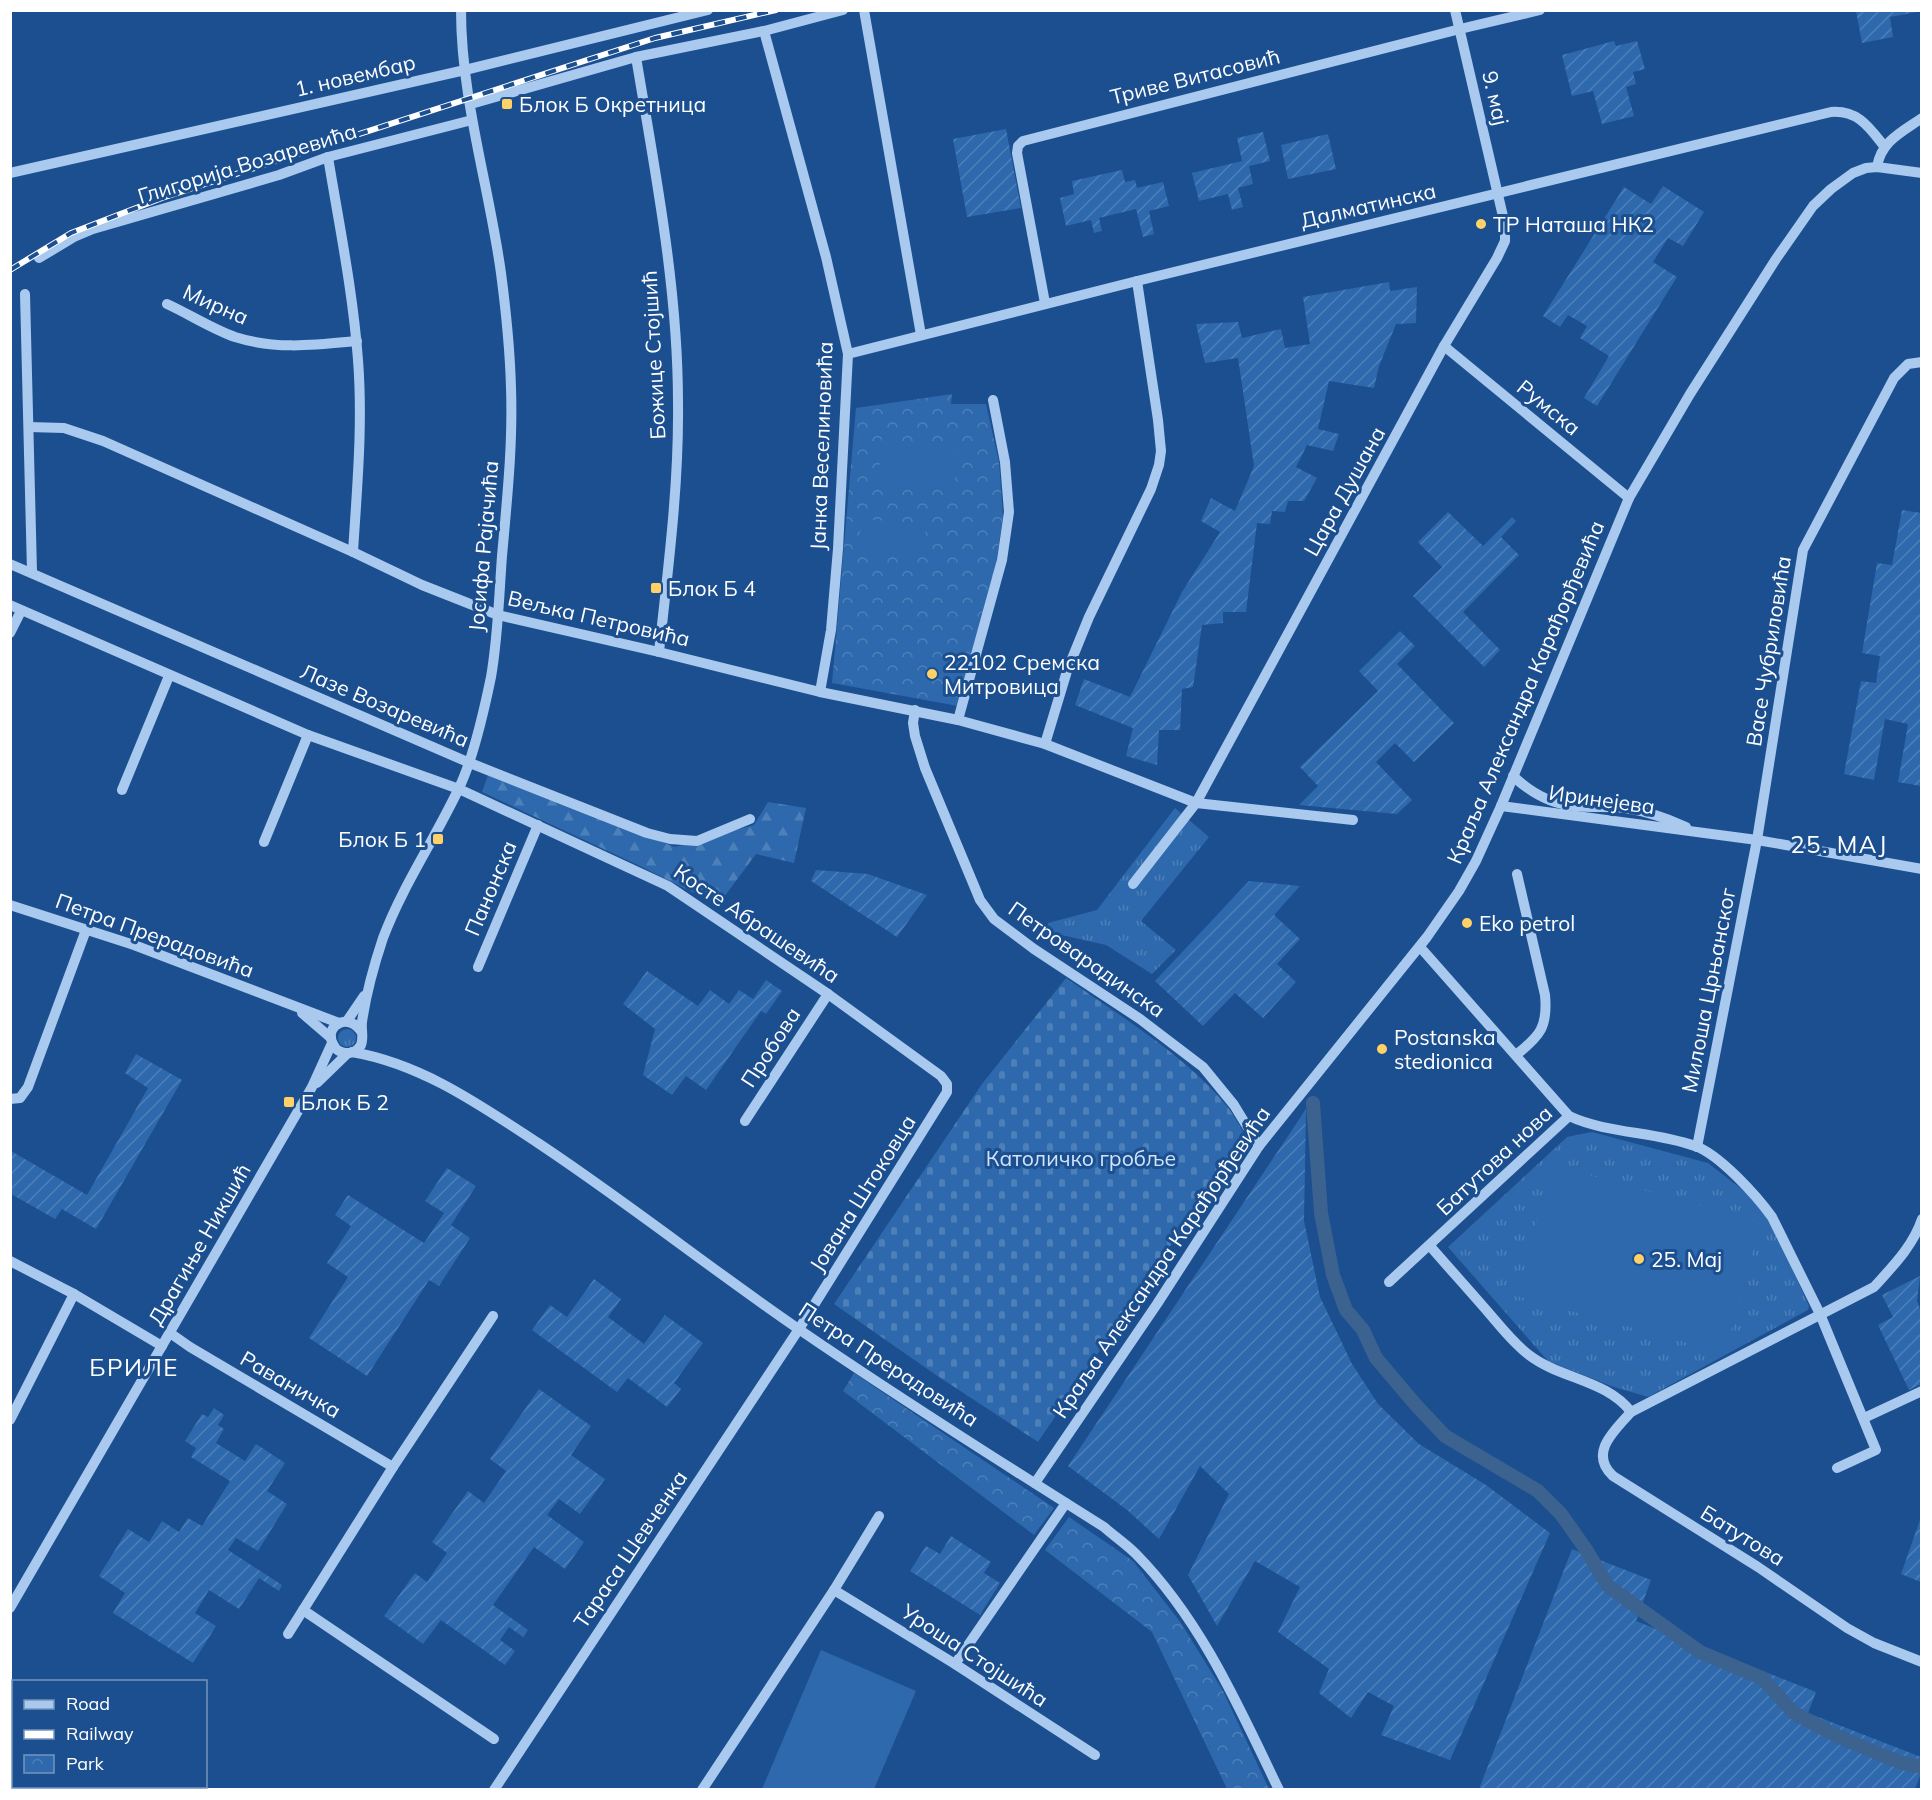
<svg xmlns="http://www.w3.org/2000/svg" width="1932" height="1800" font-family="Mulish,sans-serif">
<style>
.grass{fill:url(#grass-tufts)}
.forest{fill:url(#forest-firs)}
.cemetery{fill:url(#cemetery-stones)}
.park{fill:url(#park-crowns)}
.garden{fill:url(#garden-furrows)}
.pitch{fill:#2e69ad}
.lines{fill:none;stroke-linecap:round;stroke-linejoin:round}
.canal{stroke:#3c6290;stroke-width:14}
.minor{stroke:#a9c9ee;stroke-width:10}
.rail-casing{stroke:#fff;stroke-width:6}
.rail{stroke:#1b4f8f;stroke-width:4;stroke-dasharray:11;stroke-linecap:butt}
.poi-dot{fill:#ffd166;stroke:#1b4f8f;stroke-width:2}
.labels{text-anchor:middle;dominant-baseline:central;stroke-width:6;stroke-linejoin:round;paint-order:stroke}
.street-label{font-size:21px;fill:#fff;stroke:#1b4f8f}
.poi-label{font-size:21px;fill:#fff;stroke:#1b4f8f;text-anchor:start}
.park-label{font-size:21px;fill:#cfe3fa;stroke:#1b4f8f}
.quarter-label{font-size:24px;letter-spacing:1.5px;fill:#fff;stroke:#1b4f8f}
</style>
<defs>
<pattern id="grass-tufts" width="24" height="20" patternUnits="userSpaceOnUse" patternTransform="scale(1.5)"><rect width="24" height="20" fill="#2e69ad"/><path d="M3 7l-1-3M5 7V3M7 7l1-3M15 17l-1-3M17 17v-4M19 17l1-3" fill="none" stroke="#4d80b9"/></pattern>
<pattern id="forest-firs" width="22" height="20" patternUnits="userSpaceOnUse" patternTransform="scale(1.5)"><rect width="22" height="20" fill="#2e69ad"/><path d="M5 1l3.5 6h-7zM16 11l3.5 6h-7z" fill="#4d80b9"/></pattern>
<pattern id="cemetery-stones" width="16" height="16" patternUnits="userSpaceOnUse" patternTransform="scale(1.5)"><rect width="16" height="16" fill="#2e69ad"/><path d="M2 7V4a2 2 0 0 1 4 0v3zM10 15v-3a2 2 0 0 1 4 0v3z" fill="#4d80b9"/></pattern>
<pattern id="park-crowns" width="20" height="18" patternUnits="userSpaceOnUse" patternTransform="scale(1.5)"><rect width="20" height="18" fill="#2e69ad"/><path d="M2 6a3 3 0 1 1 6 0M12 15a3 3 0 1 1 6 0" fill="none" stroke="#4d80b9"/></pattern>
<pattern id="garden-furrows" width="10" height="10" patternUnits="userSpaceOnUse" patternTransform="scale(1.5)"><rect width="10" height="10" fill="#2e69ad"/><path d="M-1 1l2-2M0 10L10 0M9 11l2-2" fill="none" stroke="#4d80b9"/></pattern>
</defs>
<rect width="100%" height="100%" fill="#1b4f8f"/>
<g class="grass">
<path d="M1175,808l34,29 -68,84 35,29 -24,24 -46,-29 -58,-13v-9l49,-13z"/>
<circle cx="347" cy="1038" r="9"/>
<path d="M1592,1132l116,31 50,39 13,20 38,84 -1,4 -160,87 -37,-11 -63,-25 -100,-114 119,-110z"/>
</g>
<path class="forest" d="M488,775l187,72 79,-22 14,-23 38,6 -12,55 -38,-9 -38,51 -78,-39 -158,-74z"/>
<path class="cemetery" d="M1066,978c51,36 120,78 159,126 8,9 14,21 20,31l-207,307 -102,-67 -102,-71 148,-220z"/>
<g class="park">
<path d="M952,394l-1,10h35l13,58 4,55 -8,53 -37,136 -126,-23 24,-275z"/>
<path d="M854,1373l200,135 -20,27 -191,-144z"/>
<path d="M1069,1517l64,44 48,62 42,68 46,98h-42l-75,-157 -107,-82z"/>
</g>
<g class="garden">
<path d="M1856,11l65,-1 1,1 -32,6 3,20 -31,6z"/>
<path d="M1614,41l2,5 21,-5 8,28 -12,3 3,12 -10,3 8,29 -32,8 -9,-33 -21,5 -10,-41z"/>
<path d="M1006,129l15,79 -54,9 -14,-78z"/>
<path d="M1263,132l7,29 -21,5 4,18 -15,4 5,19 -11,3 -4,-16 -29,7 -7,-28 50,-12 -5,-23z"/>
<path d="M1328,134l8,35 -48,10 -7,-34z"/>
<path d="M1122,170l3,12 10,-2 2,8 26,-6 6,24 -20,5 5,23 -11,3 -7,-28 -37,9 3,13 -8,2 -3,-13 -25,6 -6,-28 14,-4 -2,-13z"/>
<path d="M1663,186l41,26 -21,34 -15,-8 -15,24 24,15 -80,129 -13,-8 25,-42 -29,-18 7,-12 -19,-11 -8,12 -17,-11 81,-129 27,17z"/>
<path d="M1389,282l1,9 27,-4 -1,36 -20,1 -17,42 -5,22 -45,-7 -11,48 21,5 -6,17 -26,-6 -11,22 21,11 -13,23h-16l-3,11 -13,-1 -2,13 -13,-1 -11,89h-23v11l-21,2 -9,62 -11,2 -2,41h-21l-2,35 -31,-9 7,-28 -58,-23 9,-26 46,18 52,-105 38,-60 -19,-11 10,-23 24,13 19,-45 -16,-108 -33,5 -9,-39 42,-2 4,16 39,-9 4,19 25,-4 -7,-47z"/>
<path d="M1902,510l19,3v273l-23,-4 10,-58 -23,-5 -11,61 -30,-6 17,-93 15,2 4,-27 -18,-3 15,-90 15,2z"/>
<path d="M1448,512l35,34 29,-29 4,4 -15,16 18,18 -56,57 37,38 -16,17 -71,-71 29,-29 -24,-25z"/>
<path d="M1400,631l15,15 -18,18 57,59 -40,39 -19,-19 -19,19 36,38 -15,14 -98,-9 19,-19 -18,-19 78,-76 -19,-20z"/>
<path d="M816,870l52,4 59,21 -30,42 -86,-56z"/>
<path d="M1249,881l51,5 -26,29 26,24 -23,25 19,18 -33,36 -28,-25 -32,33 -48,-45z"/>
<path d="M647,971l51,35 12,-16 19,14 10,-14 14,9 13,-19 16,11 -16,23 -5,-3 -55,79 -20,-14 -14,19 -29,-20 12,-46 -32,-25z"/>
<path d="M136,1054l46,26 -86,149 -34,-20 -7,10 -44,-25v-43l76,44 61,-107 -23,-15z"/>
<path d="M1306,1109l-2,112 16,76 32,67 26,40 41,40 67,41 64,48 -100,227 -69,-25 13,-29 -26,-14 -17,26 -32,-25 10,-24 -51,-37 22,-45 -45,-26 -38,65 -29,-51 41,-81 -29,-28 -41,73 -32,-29 -59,-44z"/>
<path d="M447,1168l29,18 -25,39 19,13 -31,48 -10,-6 -62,96 -58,-38 39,-61 -21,-14 24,-37 -16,-11 13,-20 76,48 20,-30 -19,-12z"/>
<path d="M1920,1276l-3,25 4,11v72l-12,6 -31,-65 15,-8 -11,-22z"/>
<path d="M594,1279l27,20 -13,18 36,27 21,-29 38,28 -29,40 7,6 -14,18 -39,-29 -11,14 -85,-62 18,-25 17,12z"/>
<path d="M539,1389l52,37 -20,29 34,24 -25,35 -21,-15 -12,16 37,27 -19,27 -31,-22 -41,58 35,25 -5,7 -14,-10 -9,13 15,11 -10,14 -64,-45 -18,24 -39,-28 31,-43 12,9 20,-29 -15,-11 36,-51 16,12 22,-32 -16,-12z"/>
<path d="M214,1408l10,7 -6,10 6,4 -8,14 29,18 11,-17 29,19 -18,28 20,13 -29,47 -22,-13 -8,12 54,35 -3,6 -20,-13 -20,31 -30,-19 -14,23 21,13 -23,37 -80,-50 12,-20 -26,-17 29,-47 21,13 13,-21 17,11 9,-14 14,8 28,-45 -39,-24 5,-9 -11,-7 17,-27 6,3z"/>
<path d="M1921,1517l1,65h-1l-20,-8z"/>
<path d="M951,1536l40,26 -7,11 16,10 -20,32 -70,-44 16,-25 14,8z"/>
<path d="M1572,1549l79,31 -15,41 180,71 -8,21 113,44v16l-6,16h-436z"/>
<path d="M10,1766l3,1 1,19 106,1 -2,3 -107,-1z"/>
</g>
<g class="pitch">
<path d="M882,439l76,7 -4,44 -76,-7z"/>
<path d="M861,519l65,5 -2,29 -65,-5z"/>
<path d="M1552,1165l209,57 -36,131 -208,-57z"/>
<path d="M821,1650l95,41 -42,98h-112z"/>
</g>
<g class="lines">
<path class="canal" d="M1313,1103l8,110 12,62 13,35 17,20 13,28 39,46 30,32 93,55 23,23 26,37 21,35 92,66 62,26 32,35 43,23 47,20 25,9 13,1"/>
<g class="minor">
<path d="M864,10l57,325"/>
<path d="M764,31l62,226 22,97 -10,195 -7,81 -11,62"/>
<path d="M636,57c19,114 42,230 42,346 1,83 -10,166 -19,249"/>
<path d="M471,104l165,-47 128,-26 79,-21"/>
<path d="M328,157c11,67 25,135 30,203 5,64 -1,128 -5,192"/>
<path d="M1877,167c4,-26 25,-35 45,-49"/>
<path d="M10,173l455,-103 243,-60"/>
<path d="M39,258l35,-21 19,-8 186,-54 49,-18 144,-37"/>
<path d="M25,294l7,278"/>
<path d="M1045,303l-28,-150 1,-7 5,-5 437,-112 80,-19"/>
<path d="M167,304c22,10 45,25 68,33 41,13 80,8 122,4"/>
<path d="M1444,346l185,152"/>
<path d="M848,354l289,-73 694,-169c27,-2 38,15 53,34"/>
<path d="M29,427l35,1 39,13 250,111 69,33 76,30 161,37 161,40 138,28 87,24 151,59 157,17"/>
<path d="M10,564l460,199 177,70 23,6 27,2 53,-22"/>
<path d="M10,605l298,130 151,54 209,97 160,108 113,82 6,8v8l-148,237 -305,461"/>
<path d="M10,633l11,-22"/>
<path d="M915,710l-2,13 2,13 10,32 55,132 14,19 40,30 106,70 63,48 31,38 25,41"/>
<path d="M958,720l44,-160 7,-48 -4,-50 -12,-62"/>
<path d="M1045,744l22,-73 22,-54 62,-128 8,-24 2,-14 -3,-31 -21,-139"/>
<path d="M1513,776c17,16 37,28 61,30 17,2 34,0 51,2 21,3 41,10 61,19"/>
<path d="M122,790l47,-114"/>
<path d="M1501,806l256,34 165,29"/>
<path d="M264,842l44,-107"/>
<path d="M1133,884l63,-81 248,-457 53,-88 8,-17v-16l-50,-215"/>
<path d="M10,905l124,40 205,78"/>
<path d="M1420,947l149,169c39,18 85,15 126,30 24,8 62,50 77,71l48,97 56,136 -39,18"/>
<path d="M478,967l60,-142"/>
<path d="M302,1013l29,25"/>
<path d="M347,1021l17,-25"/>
<path d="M362,1033c-12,-22 -39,-8 -29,11 5,12 22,12 28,1 3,-7 0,-16 1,-23 4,-28 12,-57 21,-84 20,-53 52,-99 76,-150 15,-31 25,-77 32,-111 7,-40 8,-81 11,-121 5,-56 11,-112 9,-168 -1,-38 -5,-77 -10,-115 -12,-87 -40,-174 -40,-263"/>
<path d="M352,1052c70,12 128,53 186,91 89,59 173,126 262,187 99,68 202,133 304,197 10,9 22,17 32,27 65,66 103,153 143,236"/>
<path d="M1516,1055c24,-19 32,-28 29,-60l-28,-121"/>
<path d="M317,1083l31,-30"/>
<path d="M10,1099l10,-1 8,-11 58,-157"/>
<path d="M745,1121l83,-127"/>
<path d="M1697,1147l60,-307 46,-290 91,-172 14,-14 14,-2"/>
<path d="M1922,1219c-9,27 -29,47 -48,68l-243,125c-16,18 -43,41 -18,64l145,91 89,61 27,15 48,19"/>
<path d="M1430,1246c19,22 39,44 58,66 13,15 25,31 41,43 31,24 78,25 102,57"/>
<path d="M10,1261l64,33 88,52"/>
<path d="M1389,1282l180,-166"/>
<path d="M170,1333l20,14 203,120"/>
<path d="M1864,1418l58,-27"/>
<path d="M10,1420l64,-126"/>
<path d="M1035,1483l122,-179 102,-158 168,-209 32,-46 17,-30 25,-55 128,-308 61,-104 86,-135 37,-53 18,-17 22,-16 13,-5 11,-1 45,6"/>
<path d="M834,1590l45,-74"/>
<path d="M10,1608l302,-521 20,-44"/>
<path d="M303,1610l191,129"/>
<path d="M288,1634l105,-167 100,-151"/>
<path d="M955,1664l111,-161"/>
<path d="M702,1790l132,-200 121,74 140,91"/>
</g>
<defs>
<path id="rail" d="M10,270l61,-37 91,-35 493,-160 121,-28"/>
</defs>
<use href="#rail" class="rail-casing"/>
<use href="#rail" class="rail"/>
</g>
<g class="poi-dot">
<rect x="501" y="98" width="12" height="12" rx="3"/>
<circle cx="1481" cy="224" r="6"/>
<rect x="650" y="582" width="12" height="12" rx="3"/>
<circle cx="932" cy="674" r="6"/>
<rect x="432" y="833" width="12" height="12" rx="3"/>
<circle cx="1467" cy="923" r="6"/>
<circle cx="1382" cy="1049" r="6"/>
<rect x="283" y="1096" width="12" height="12" rx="3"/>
<circle cx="1639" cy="1259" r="6"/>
</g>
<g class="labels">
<g class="street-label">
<text transform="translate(355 75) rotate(-13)">1. новембар</text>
<text transform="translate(1195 76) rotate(-14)">Триве Витасовић</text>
<text transform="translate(1496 98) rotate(77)">9. мај</text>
<text transform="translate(247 163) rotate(-17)">Глигорија Возаревића</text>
<text transform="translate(1368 205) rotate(-13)">Далматинска</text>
<text transform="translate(216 304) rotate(24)">Мирна</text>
<text transform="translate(653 355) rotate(-93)">Божице Стојшић</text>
<text transform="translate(1549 407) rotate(39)">Румска</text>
<text transform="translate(821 446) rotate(-88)">Јанка Веселиновића</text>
<text transform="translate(1344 491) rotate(-61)">Цара Душана</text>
<text transform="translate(483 546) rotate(-85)">Јосифа Рајачића</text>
<text transform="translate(599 618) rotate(13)">Вељка Петровића</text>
<text transform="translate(1768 651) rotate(-81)">Васе Чубриловића</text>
<text transform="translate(1525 692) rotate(-67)">Краља Александра Карађорђевића</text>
<text transform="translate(385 705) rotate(23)">Лазе Возаревића</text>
<text transform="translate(1602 799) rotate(8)">Иринејева</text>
<text transform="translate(490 888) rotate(-67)">Панонска</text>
<text transform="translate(757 923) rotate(34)">Косте Абрашевића</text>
<text transform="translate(155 935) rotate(20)">Петра Прерадовића</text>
<text transform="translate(1087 959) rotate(35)">Петроварадинска</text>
<text transform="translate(1708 990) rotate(-79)">Милоша Црњанског</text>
<text transform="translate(770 1047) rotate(-57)">Пробова</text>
<text transform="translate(1494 1160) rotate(-43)">Батутова нова</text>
<text transform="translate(862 1193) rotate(-58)">Јована Штоковца</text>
<text transform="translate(199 1244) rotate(-60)">Драгиње Никшић</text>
<text transform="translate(1161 1262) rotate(-56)">Краља Александра Карађорђевића</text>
<text transform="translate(889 1364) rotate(33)">Петра Прерадовића</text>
<text transform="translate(291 1384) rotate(30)">Раваничка</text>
<text transform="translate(1743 1535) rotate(32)">Батутова</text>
<text transform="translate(630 1549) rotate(-56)">Тараса Шевченка</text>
<text transform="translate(975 1655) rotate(33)">Уроша Стојшића</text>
</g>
<g class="poi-label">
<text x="519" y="104">Блок Б Окретница</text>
<text x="1493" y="224">ТР Наташа НК2</text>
<text x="668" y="588">Блок Б 4</text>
<text x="944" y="662">22102 Сремска<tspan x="944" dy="24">Митровица</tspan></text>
<text x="426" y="839" text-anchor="end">Блок Б 1</text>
<text x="1479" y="923">Eko petrol</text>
<text x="1394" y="1037">Postanska<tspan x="1394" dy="24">stedionica</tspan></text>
<text x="301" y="1102">Блок Б 2</text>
<text x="1651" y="1259">25. Maj</text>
</g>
<g class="park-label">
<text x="1081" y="1158">Католичко гробље</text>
</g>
<g class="quarter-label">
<text x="1839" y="844">25. МАЈ</text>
<text x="134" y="1367">БРИЛЕ</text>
</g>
</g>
<rect width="1932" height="1800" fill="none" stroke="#ffffff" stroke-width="24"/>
<rect x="12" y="1680" width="195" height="108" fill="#1b4f8f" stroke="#7695bc" stroke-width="1.5"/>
<rect x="24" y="1700" width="30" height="9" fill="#a9c9ee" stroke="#7695bc" stroke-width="1.5"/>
<text x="66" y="1710" font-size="18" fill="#ffffff">Road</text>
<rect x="24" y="1730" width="30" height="9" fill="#ffffff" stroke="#7695bc" stroke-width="1.5"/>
<text x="66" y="1740" font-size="18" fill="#ffffff">Railway</text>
<rect x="24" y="1755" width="30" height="18" fill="url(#park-crowns)" stroke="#7695bc" stroke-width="1.5"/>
<text x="66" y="1770" font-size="18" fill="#ffffff">Park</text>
</svg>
